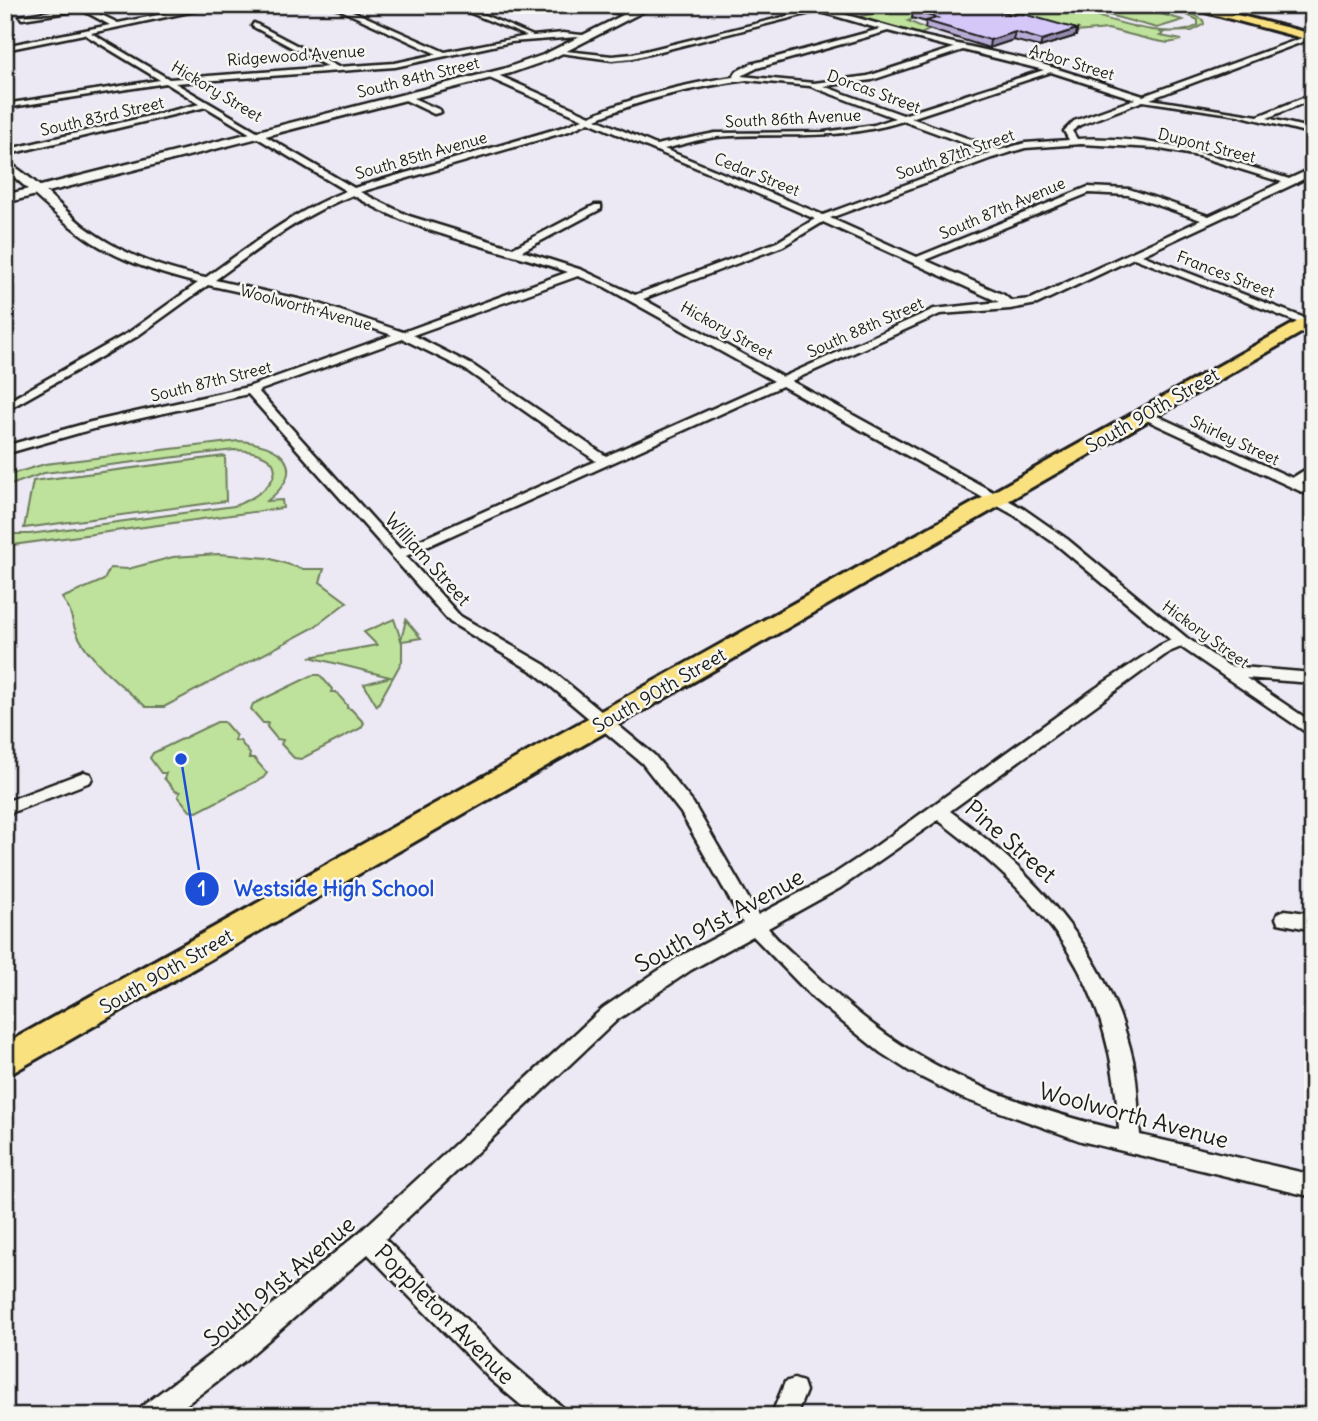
<svg xmlns="http://www.w3.org/2000/svg" width="1318" height="1421" font-family="Delius,sans-serif">
<style>
.green{fill:#bee19b;stroke:#6d7e5c;stroke-width:2}
.lines{fill:none;stroke-linecap:round;stroke-linejoin:round}
.minor-casing{stroke:#1c1c1c;stroke-width:5}
.secondary-casing{stroke:#1c1c1c;stroke-width:5}
.primary-casing{stroke:#1c1c1c;stroke-width:6}
.minor{fill:#f6f6f2;fill-rule:evenodd}
.secondary{fill:#f6f6f2;fill-rule:evenodd}
.primary{fill:#fae180;fill-rule:evenodd}
.wall{fill:#b8abd6;stroke:#1c1c1c;stroke-width:2}
.shaded-wall{fill:#968bae;stroke:#1c1c1c;stroke-width:2}
.building{fill:#d6c7f9;stroke:#1c1c1c;stroke-width:2}
.labels{text-anchor:middle;dominant-baseline:central;stroke-width:5;stroke-linejoin:round;paint-order:stroke}
.far-street-label{font-size:16px;fill:#1c1c1c;stroke:#f6f6f2}
.street-label{font-size:19px;fill:#1c1c1c;stroke:#f6f6f2}
.near-street-label{font-size:23px;fill:#1c1c1c;stroke:#f6f6f2}
.leader{fill:none;stroke:#1d4ed8;stroke-width:2.5}
.callout-dot{fill:#1d4ed8;stroke:#f6f6f2;stroke-width:2.5}
.mark-label{font-size:21px;text-anchor:middle;font-weight:bold;fill:#fff}
.callout-label{font-size:21px;text-anchor:middle;font-weight:bold;fill:#1d4ed8;stroke:#f6f6f2;stroke-width:5;stroke-linejoin:round;paint-order:stroke}
</style>
<rect width="100%" height="100%" fill="#ece8f4"/>
<filter id="ink" filterUnits="userSpaceOnUse"><feTurbulence type="fractalNoise" baseFrequency=".0143" numOctaves="2"/><feDisplacementMap in="SourceGraphic" scale="14" xChannelSelector="R" yChannelSelector="G"/><feConvolveMatrix kernelMatrix="1 2 1 2 8 2 1 2 1" color-interpolation-filters="sRGB"/></filter>
<g filter="url(#ink)">
<g class="green">
<path d="M904,5h24l-16,5 17,6h-10l-11,5 21,9 -10,5 -61,-18z"/>
<path d="M999,5l47,1 25,5 -4,-6c7,0 12,6 19,8 28,8 86,29 112,12v-5l-15,-7 -29,-8c15,0 36,6 49,15l1,4 -12,7 -32,1 3,2 -3,2 22,4 -14,3 -16,-3 -44,-11 -32,3 -64,-18z"/>
<path d="M1129,5l54,15 -26,8 -82,-22z"/>
<path d="M238,441c43,2 72,27 29,60l15,-1 1,8 -278,38v-12h25l204,-28c46,-16 62,-54 0,-56l-190,23 -39,14v-11l40,-12z"/>
<path d="M225,456l1,45 -202,27 9,-47z"/>
<path d="M219,554l49,4 35,11h21l-4,13 27,20 -34,26 -149,79h-18c-23,-20 -55,-45 -69,-73 -7,-15 -3,-20 -15,-36l42,-18 6,-12 18,1 45,-12z"/>
<path d="M394,619l7,21 5,-20 15,18 -19,3v20l-25,45 -13,-22 26,-7 -80,-20 67,-12 -13,-13z"/>
<path d="M313,675h7l12,14 -1,3h5l11,13v3l4,1 13,14 -3,5 -60,31 -7,-1 -13,-14 2,-4 -6,-1 -10,-12 1,-4h-5l-12,-14 2,-5z"/>
<path d="M217,722h7l12,14 -2,4 6,1 10,13 -1,4h5l13,15 -4,5 -66,34 -7,-1 -12,-15 2,-4 -5,-1 -11,-13 2,-5h-5l-11,-15 3,-5z"/>
</g>
<g class="lines">
<defs>
<g id="minor">
<path d="M208,5h14l-131,28 78,46 159,-12 -76,-41 2,-3 84,44 57,-4 42,-9 -107,-49h9l106,47 82,-16 -76,-31h10l72,31 30,-3 28,3 -80,6 -116,25 -220,16 179,105 209,-61 20,-8 -96,-42v-4h6l97,43c45,-20 94,-32 143,-39l4,-6 14,-7 129,-35 -62,-18 -185,47 -21,2 -59,-8 4,-2 55,6 21,-2 179,-44 -12,-5h11l111,31 107,24 114,36 170,-62v4l-163,61 108,17 55,-22v5l-46,19 46,11v5l-75,-19 -95,-14 -63,24 -8,6 5,8c74,-4 143,18 212,40l24,-11v6l-19,10 -152,71 168,65v4h-8l-168,-66 -97,46 -27,5 -70,5 -149,67 233,128 43,30 120,99 42,28 84,7v10l-67,-5 67,45v14l-132,-90 -12,5 -219,159c86,63 159,142 183,249 5,25 5,50 7,75l173,40v22l-232,-56 -119,-43 -53,-27 -28,-18 -67,-54 -61,-63 -62,34 -74,50 -232,219 124,123 53,45 3,9h-31l-43,-36 -123,-126 -124,107 -73,55h-33l3,-9 85,-64 135,-112 242,-223 74,-50 66,-35 -62,-110 -39,-50 -107,-90 -85,-51 -202,-228 -155,35 -88,25v-8l86,-24 157,-35 144,-52 -79,-27 -105,-23 -72,52 -131,74v-8l123,-70 70,-50c-30,-7 -64,-18 -92,-33 -37,-20 -69,-54 -101,-81v-8c26,13 56,47 80,66 34,26 78,42 120,51 45,-32 89,-67 141,-87l-140,-84 -201,48v-5l195,-46 -34,-21 -161,25v-4l155,-24 -76,-46 -79,16v-4l105,-21 -28,-15 -60,9 -2,-3 63,-10 35,17zM888,31l66,17 -86,28 -54,7 -73,-7 16,-8zM963,50l81,20 -141,45 -80,-29 49,-6zM1051,72l84,27 -61,22 -10,10 5,9 -44,3 -25,7 -89,-32zM747,80l63,6 85,32 -21,7 -50,7 -109,1 -59,12 -60,-26c49,-21 99,-32 151,-39zM903,121l88,32 -168,62 -159,-66c17,-4 35,-10 53,-12 67,-5 119,5 186,-16zM589,122c75,33 151,63 226,97l-38,23 -142,53 -53,-25 -60,-19 79,-42v-4h-6l-82,43 -104,-32 -49,-24 209,-61zM1081,144l74,4 43,8 84,26 -73,34 -80,-27 -41,-2 -171,70 -87,-39 162,-60 33,-10zM1089,193l39,2 73,25 -170,79 -20,2 -7,-6 -79,-35zM353,195c65,40 143,52 215,77l-165,60 -83,-28 -105,-24c44,-32 86,-65 138,-85zM823,222l176,80 -65,7 -151,68 -140,-78 140,-53zM578,276l27,11 169,94 -168,75 -132,-90 -61,-31zM403,339l63,31 130,91 -196,88 -142,-158zM782,386l232,129 43,30 114,95 -12,6 -66,44 -221,159 -44,29 -70,37 -65,-112 -39,-48 -109,-90 -85,-49 -54,-60zM938,820c114,86 174,163 181,310 -67,-16 -137,-38 -196,-72 -41,-23 -80,-56 -114,-89 -13,-13 -30,-26 -41,-41l72,-40z"/>
<path d="M591,5h11l32,10 -3,2z"/>
<path d="M406,95l34,15 1,2 -7,2 -31,-15z"/>
<path d="M1144,410l148,68 21,-13v10l-11,8 11,5v9l-173,-80v-6z"/>
<path d="M84,772l6,2 2,4 -2,4 -85,33v-13z"/>
<path d="M1285,910l28,4v16l-35,-7 -2,-5 2,-5z"/>
<path d="M794,1379l9,3 3,9 -10,25h-25l14,-34z"/>
</g>
<path id="secondary" d="M643,5h13l-105,54 -40,14 -506,130v-8l498,-126 40,-14z"/>
<g id="primary">
<path d="M1179,5h19l115,29v7z"/>
<path d="M1313,313v13l-1308,751v-33z"/>
</g>
</defs>
<use href="#minor" class="minor-casing"/>
<use href="#secondary" class="secondary-casing"/>
<use href="#primary" class="primary-casing"/>
<use href="#minor" class="minor"/>
<use href="#secondary" class="secondary"/>
<use href="#primary" class="primary"/>
</g>
<path class="wall" d="M914,5h65l34,10 64,14 -1,7 -36,11 -27,-7 -24,8 -64,-20 1,-6 -14,-4z"/>
<g class="shaded-wall">
<path d="M1077,29l-1,7 -36,11 2,-7z"/>
<path d="M1015,32l-2,8 -24,8 1,-8z"/>
</g>
<path class="building" d="M921,5h58l34,10 7,-2 57,16 -35,11 -27,-8 -25,8 -64,-19 11,-3 -24,-7 14,-4z"/>
</g>
<g class="labels">
<g class="far-street-label">
<text transform="translate(296 55) rotate(-4)">Ridgewood Avenue</text>
<text transform="translate(1072 62) rotate(17)">Arbor Street</text>
<text transform="translate(418 77) rotate(-14)">South 84th Street</text>
<text transform="translate(217 91) rotate(31)">Hickory Street</text>
<text transform="translate(874 91) rotate(20)">Dorcas Street</text>
<text transform="translate(102 116) rotate(-13)">South 83rd Street</text>
<text transform="translate(793 118) rotate(-3)">South 86th Avenue</text>
<text transform="translate(1207 145) rotate(14)">Dupont Street</text>
<text transform="translate(955 154) rotate(-19)">South 87th Street</text>
<text transform="translate(421 155) rotate(-16)">South 85th Avenue</text>
<text transform="translate(757 174) rotate(22)">Cedar Street</text>
<text transform="translate(1002 208) rotate(-23)">South 87th Avenue</text>
<text transform="translate(1226 274) rotate(21)">Frances Street</text>
<text transform="translate(306 307) rotate(15)">Woolworth Avenue</text>
<text transform="translate(865 327) rotate(-24)">South 88th Street</text>
<text transform="translate(727 330) rotate(29)">Hickory Street</text>
<text transform="translate(211 381) rotate(-14)">South 87th Street</text>
<text transform="translate(1235 440) rotate(25)">Shirley Street</text>
<text transform="translate(1206 634) rotate(36)">Hickory Street</text>
</g>
<g class="street-label">
<text transform="translate(1152 410) rotate(-30)">South 90th Street</text>
<text transform="translate(428 559) rotate(48)">William Street</text>
<text transform="translate(659 690) rotate(-30)">South 90th Street</text>
<text transform="translate(166 971) rotate(-30)">South 90th Street</text>
</g>
<g class="near-street-label">
<text transform="translate(1011 841) rotate(41)">Pine Street</text>
<text transform="translate(719 920) rotate(-29)">South 91st Avenue</text>
<text transform="translate(1134 1115) rotate(15)">Woolworth Avenue</text>
<text transform="translate(279 1281) rotate(-40)">South 91st Avenue</text>
<text transform="translate(445 1314) rotate(45)">Poppleton Avenue</text>
</g>
</g>
<path class="leader" d="M181 759L202 889"/>
<g class="callout-dot">
<circle cx="181" cy="759" r="7"/>
<circle cx="202" cy="889" r="18"/>
</g>
<g class="mark-label">
<text x="202" y="896">1</text>
</g>
<g class="callout-label">
<text x="334" y="896">Westside High School</text>
</g>
<rect width="1318" height="1421" fill="none" stroke="#f6f6f2" stroke-width="28"/>
<rect x="14" y="14" width="1290" height="1393" fill="none" stroke="#1c1c1c" stroke-width="2.5" filter="url(#ink)"/>
</svg>
